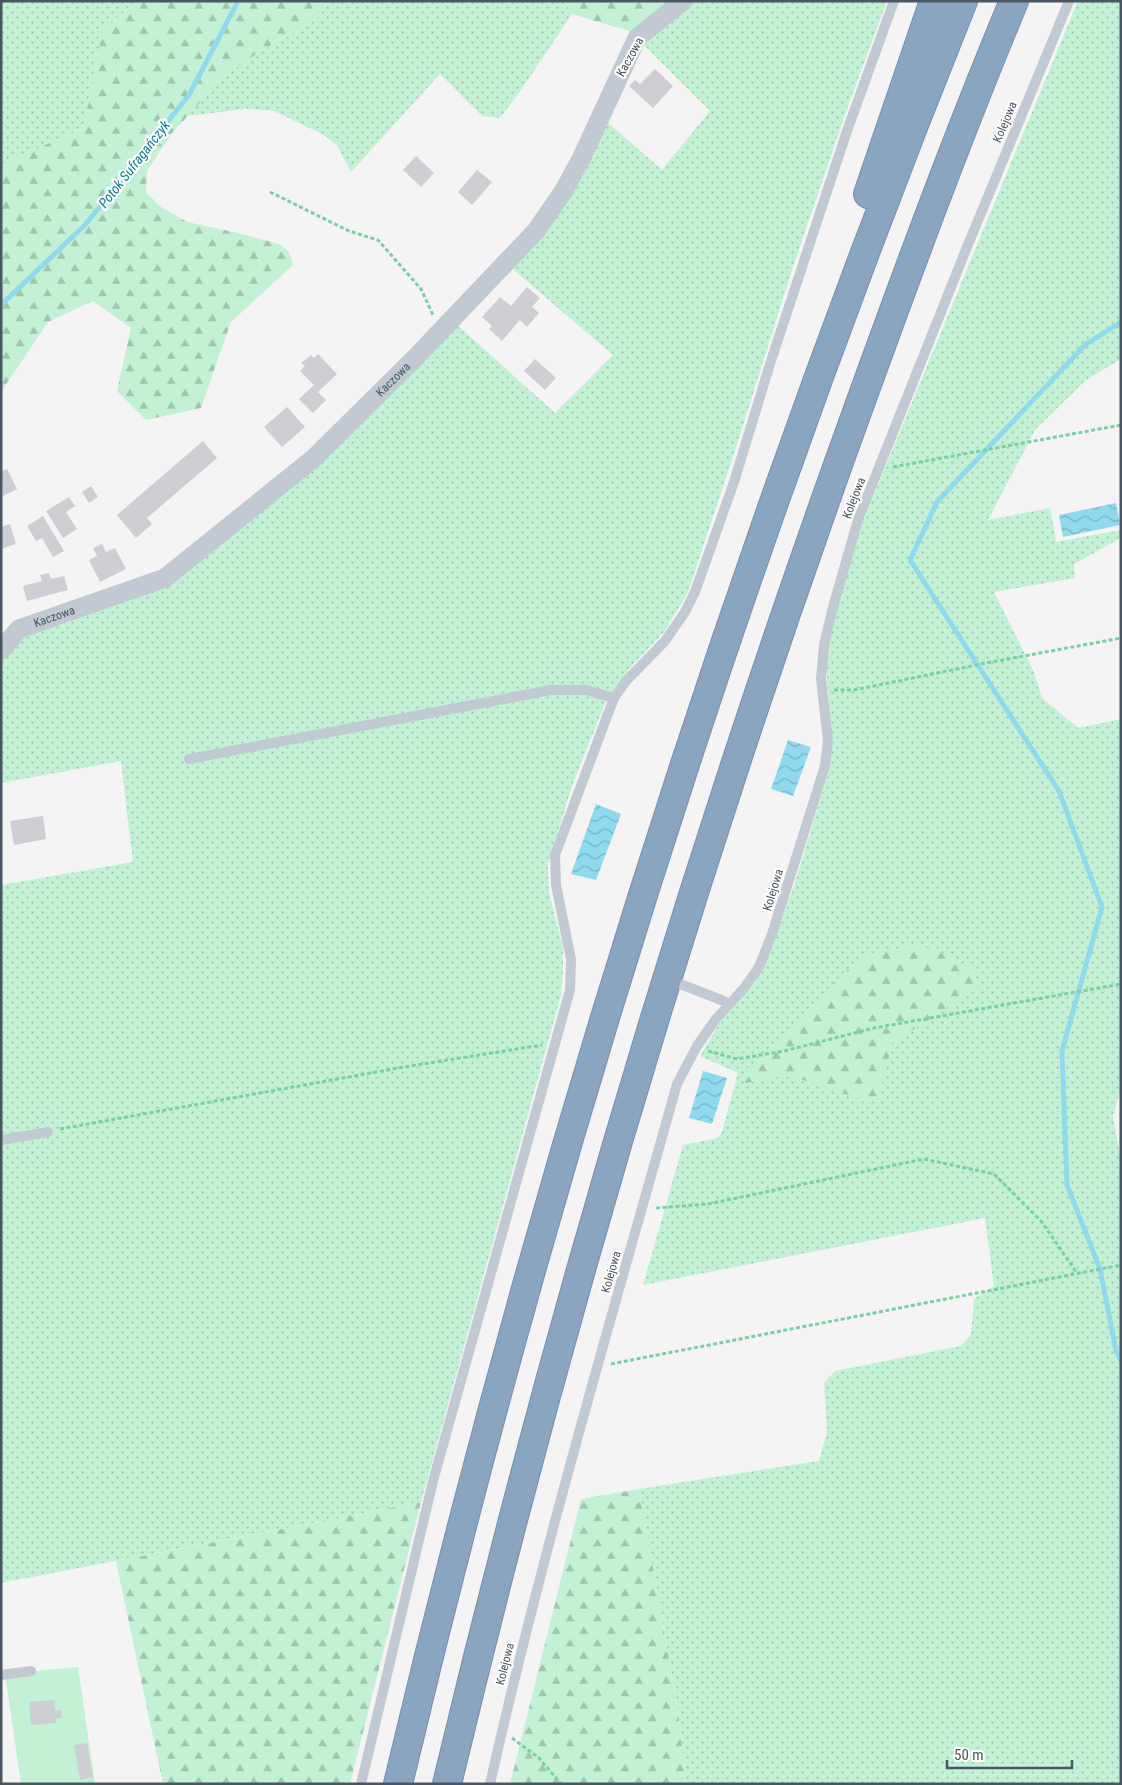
<svg xmlns="http://www.w3.org/2000/svg" width="1122" height="1785" font-family="'Roboto Condensed',sans-serif">
<style>
.grass{fill:url(#grass-dots)}
.forest{fill:url(#forest-firs)}
.garden{fill:#c3f1d5}
.water{fill:url(#water-waves)}
.lines{fill:none;stroke-linecap:round;stroke-linejoin:round}
.stream{stroke:#90daee;stroke-width:5}
.building{fill:#cdcfd5}
.motorway-casing{stroke:#7690ad;stroke-width:30}
.path{stroke:#7ad0a6;stroke-width:3;stroke-dasharray:4 2.5;stroke-linecap:butt}
.service{stroke:#c1cad2;stroke-width:10}
.minor{stroke:#c1cad2;stroke-width:19}
.motorway{stroke:#8ba5c1;stroke-width:28}
.labels{text-anchor:middle;dominant-baseline:central;stroke-width:4.5;stroke-linejoin:round;paint-order:stroke}
.street-label{font-size:12px;fill:#4a5661;stroke:#fff}
.water-label{font-size:14px;font-style:italic;fill:#0c7c9b;stroke:#fff}
</style>
<defs>
<pattern id="grass-dots" width="8" height="8" patternUnits="userSpaceOnUse" patternTransform="scale(1.25)"><rect width="8" height="8" fill="#c3f1d5"/><path d="M2 2h.1M6 6h.1" fill="none" stroke="#a0c6b0" stroke-width="1.8" stroke-linecap="round"/></pattern>
<pattern id="forest-firs" width="22" height="20" patternUnits="userSpaceOnUse" patternTransform="scale(1.25)"><rect width="22" height="20" fill="#c3f1d5"/><path d="M5 1l3.5 6h-7zM16 11l3.5 6h-7z" fill="#a0c6b0"/></pattern>
<pattern id="water-waves" width="16" height="10" patternUnits="userSpaceOnUse" patternTransform="scale(1.25)"><rect width="16" height="10" fill="#90daee"/><path d="M0 5q4-4 8 0t8 0" fill="none" stroke="#78b4c4"/></pattern>
</defs>
<rect width="100%" height="100%" fill="#f5f3f3"/>
<g class="grass">
<path d="M1,1h135l-34,31 -18,96 -78,34 -5,4z"/>
<path d="M328,1h236l8,13 -51,76 -21,28 -18,-2 -42,-42 -89,98 -14,-27 -13,-10 -50,-24 -29,-2 -57,7 37,-40 31,-22 62,-36z"/>
<path d="M691,1h196l-39,105 -55,161 -62,196 -43,129 -24,40 -34,36 -22,28 -35,87 -25,81 1,29 14,54v26l-2,22 -140,507 -420,81v-698l132,-23 -12,-101 -120,22v-125l21,-24 144,-50 288,-262 101,91 58,-58 -105,-90 96,-146 58,51 48,-59 -70,-70z"/>
<path d="M1078,1h43v358l-35,21 -51,50 -47,90 62,-12 6,34 65,-12v8l-47,26 1,14 -81,14 39,78 9,28 36,30 43,-9v368l-8,30 8,42v625h-435l-8,-74 -39,-221 180,-28 8,-29 -3,-49 11,-12 126,-25 10,-11 3,-36 20,-13 -9,-68 -342,67 40,-140 35,-7 4,-6 16,-59 -38,-17 19,-32 35,-40 16,-31 25,-70 35,-116 2,-30 -5,-54v-31l12,-53 24,-78z"/>
</g>
<g class="forest">
<path d="M136,1h192l-10,17 -62,36 -31,22 -53,57 -25,38 -1,21 15,15 26,15 51,11 41,11 9,7 3,6 2,8 -62,57 -30,86 -55,12 -29,-29 14,-63 -38,-27 -45,21 -47,70v-226l5,-4 78,-34 18,-96z"/>
<path d="M564,1h110l-38,32 -64,-19z"/>
<path d="M919,945l25,9 30,16 4,18 -86,55 -13,55 -16,2 -73,-24 -45,7 -1,-12 55,-46 18,-24 26,-28 26,-19z"/>
<path d="M639,1489l39,221 8,74h-176l71,-285z"/>
<path d="M421,1502l-71,282h-187l-47,-223z"/>
</g>
<path class="garden" d="M78,1667l17,117h-74l-16,-110z"/>
<g class="water">
<path d="M1116,503l4,22 -57,12 -4,-22z"/>
<path d="M788,740l23,7 -18,49 -22,-7z"/>
<path d="M596,804l25,10 -25,66 -25,-6z"/>
<path d="M703,1071l24,7 -15,46 -23,-6z"/>
</g>
<g class="lines">
<g class="stream">
<path d="M1,305l84,-80 104,-130 49,-94"/>
<path d="M1121,322l-36,23 -148,157 -27,58 149,231 43,116 -40,144 5,134 33,84 16,82 5,10"/>
</g>
</g>
<g class="building">
<path d="M655,69l18,17 -20,22 -24,-22 6,-6 5,4z"/>
<path d="M416,156l18,17 -13,14 -18,-17z"/>
<path d="M477,170l15,12 -20,23 -14,-13z"/>
<path d="M527,287l13,11 -8,9 7,6 -12,14 -7,-7 -18,21 -13,-12 3,-3 -10,-9 18,-20 11,9z"/>
<path d="M318,354l19,20 -19,18 8,8 -13,13 -14,-14 15,-14 -14,-14 5,-5 -4,-3 10,-8 3,3z"/>
<path d="M535,359l21,19 -11,12 -21,-19z"/>
<path d="M287,407l18,20 -23,20 -18,-20z"/>
<path d="M203,441l14,17 -70,60 5,6 -16,14 -19,-23z"/>
<path d="M7,469l10,20 -14,7 -2,-24z"/>
<path d="M91,486l7,11 -9,6 -7,-11z"/>
<path d="M69,497l6,9 -9,6 11,17 -14,9 -17,-27z"/>
<path d="M43,516l21,35 -11,6 -11,-19 -6,3 -9,-15z"/>
<path d="M10,524l6,20 -15,5v-22z"/>
<path d="M102,544l4,8 9,-4 11,21 -26,13 -11,-22 8,-4 -4,-8z"/>
<path d="M49,573l2,6 13,-3 4,14 -41,11 -4,-15 19,-5 -2,-6z"/>
<path d="M43,816l3,23 -32,6 -4,-24z"/>
<path d="M54,1700l1,11 6,-1 1,8h-6v5l-25,2 -2,-23z"/>
<path d="M87,1743l6,34 -13,3 -6,-35z"/>
</g>
<g class="lines">
<defs>
<g id="motorway">
<path d="M868,194l66,-193"/>
<path d="M398,1784c144,-607 332,-1204 565,-1783"/>
<path d="M447,1784c110,-461 245,-915 406,-1361 51,-141 103,-283 161,-422"/>
</g>
</defs>
<use href="#motorway" class="motorway-casing"/>
<g class="path">
<path d="M270,192l79,39 29,9 43,49 12,26"/>
<path d="M893,467l228,-42"/>
<path d="M834,690h20l132,-27 135,-25"/>
<path d="M708,1051l29,8 47,-8 90,-23 247,-44"/>
<path d="M60,1129l344,-62 138,-22"/>
<path d="M656,1208l52,-4 216,-45 70,15 47,47 36,52"/>
<path d="M611,1364l510,-99"/>
<path d="M512,1738l27,20 22,26"/>
</g>
<g class="service">
<path d="M189,759l362,-69h35l28,8"/>
<path d="M667,981l13,3 44,17 4,4"/>
<path d="M1,1140l47,-8"/>
<path d="M1,1675l30,-4"/>
<path d="M361,1784l72,-303 137,-491 1,-31 -15,-74 -1,-30 59,-157 11,-16 40,-41 20,-29 10,-20 39,-110 36,-118 77,-233 47,-130"/>
<path d="M490,1784c53,-236 122,-468 187,-700l20,-38 19,-27 29,-32 14,-20 13,-33 53,-168 3,-25 -7,-62 3,-34 9,-38 25,-87 109,-273 102,-246"/>
</g>
<path class="minor" id="s1" d="M1,650l18,-21 146,-51 149,-120 101,-100 121,-127 27,-39 18,-33 56,-121 46,-37"/>
<use href="#motorway" class="motorway"/>
</g>
<g class="labels">
<g class="street-label">
<text transform="translate(630 57) rotate(-61)">Kaczowa</text>
<text transform="translate(1005 122) rotate(-67)">Kolejowa</text>
<text stroke="none"><textPath href="#s1" startOffset="485">Kaczowa</textPath></text>
<text transform="translate(854 498) rotate(-69)">Kolejowa</text>
<text stroke="none"><textPath href="#s1" startOffset="65">Kaczowa</textPath></text>
<text transform="translate(773 890) rotate(-73)">Kolejowa</text>
<text transform="translate(611 1272) rotate(-74)">Kolejowa</text>
<text transform="translate(505 1664) rotate(-76)">Kolejowa</text>
</g>
<g class="water-label">
<text transform="translate(134 164) rotate(-52)">Potok Sufragańczyk</text>
</g>
</g>
<rect width="1122" height="1785" fill="none" stroke="#4a5661" stroke-width="5"/>
<path d="M947 1760v8h125v-8" fill="none" stroke="#4a5661" stroke-width="2.5"/>
<text x="954" y="1760" font-size="15" fill="#4a5661" stroke="#ffffff" stroke-width="4" paint-order="stroke">50 m</text>
</svg>
